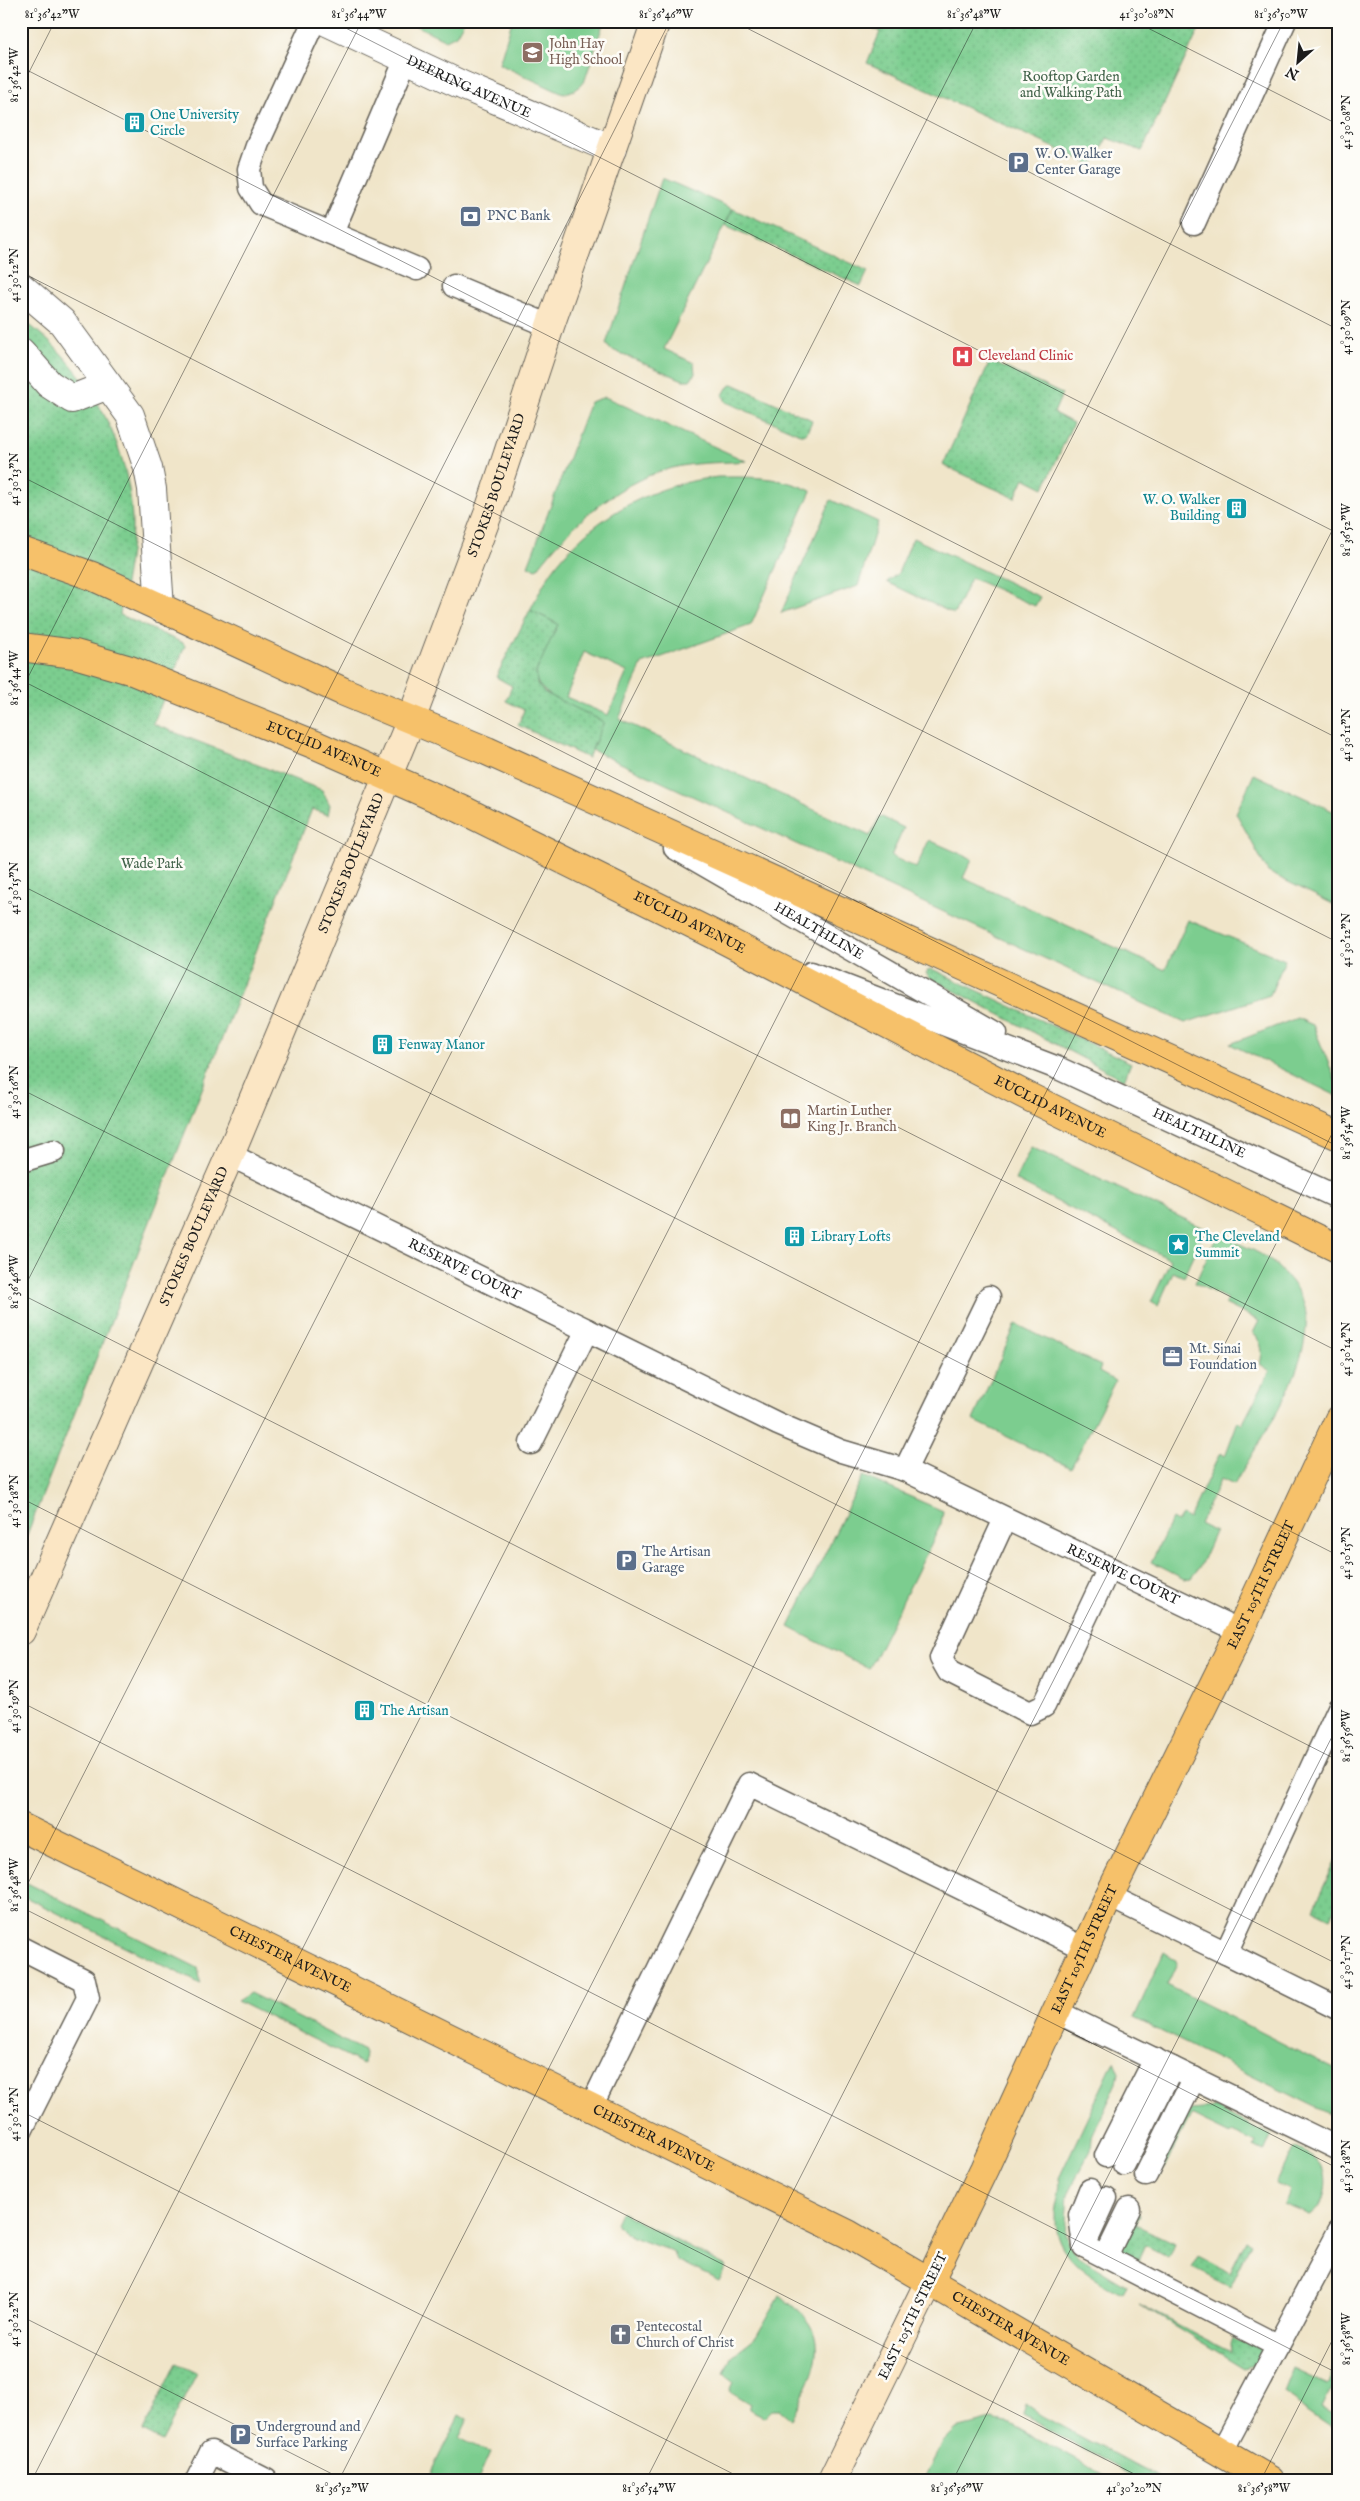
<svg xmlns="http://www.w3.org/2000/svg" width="1360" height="2501" font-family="'IM FELL English',serif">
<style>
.grass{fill:#7bcd8f;stroke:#4c7456;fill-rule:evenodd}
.park{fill:url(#park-dots);stroke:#4c7456}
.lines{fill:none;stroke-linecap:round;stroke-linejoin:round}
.service-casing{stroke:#666259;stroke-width:25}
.minor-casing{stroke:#666259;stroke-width:30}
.secondary-casing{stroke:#666259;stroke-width:30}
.primary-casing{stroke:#666259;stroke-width:30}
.service{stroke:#fff;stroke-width:22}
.minor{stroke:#fff;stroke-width:28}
.secondary{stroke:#fbe6c4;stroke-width:28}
.primary{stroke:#f6c16b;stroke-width:28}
.ticks{fill:none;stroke:#1c1c1c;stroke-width:1;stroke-opacity:0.45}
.labels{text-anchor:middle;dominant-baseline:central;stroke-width:5;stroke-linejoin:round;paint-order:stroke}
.education-label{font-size:14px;fill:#785e54;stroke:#fdfcf7;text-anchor:start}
.park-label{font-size:14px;fill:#42634a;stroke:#fdfcf7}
.street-label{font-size:14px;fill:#1c1c1c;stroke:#fdfcf7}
.culture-label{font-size:14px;fill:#0d838f;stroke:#fdfcf7;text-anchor:start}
.service-label{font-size:14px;fill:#4e5e75;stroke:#fdfcf7;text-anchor:start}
.health-label{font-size:14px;fill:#be3a42;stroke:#fdfcf7;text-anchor:start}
.worship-label{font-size:14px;fill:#5b616d;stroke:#fdfcf7;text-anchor:start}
.neatline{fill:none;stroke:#1c1c1c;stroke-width:2}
.ticks-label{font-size:12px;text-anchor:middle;fill:#1c1c1c}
</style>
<defs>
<pattern id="park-dots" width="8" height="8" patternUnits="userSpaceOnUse" patternTransform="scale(1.25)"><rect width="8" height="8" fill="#7bcd8f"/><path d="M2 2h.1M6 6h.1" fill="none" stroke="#6aaf7b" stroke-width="1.8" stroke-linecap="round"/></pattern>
</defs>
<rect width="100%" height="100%" fill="#fdfcf7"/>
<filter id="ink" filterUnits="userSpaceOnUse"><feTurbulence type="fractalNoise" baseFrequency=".02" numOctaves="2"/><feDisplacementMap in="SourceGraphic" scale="10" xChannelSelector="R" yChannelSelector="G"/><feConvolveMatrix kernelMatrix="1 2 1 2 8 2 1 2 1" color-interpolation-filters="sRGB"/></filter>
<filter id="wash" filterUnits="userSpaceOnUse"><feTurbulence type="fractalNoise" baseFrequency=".0096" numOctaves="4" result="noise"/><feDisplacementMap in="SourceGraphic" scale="20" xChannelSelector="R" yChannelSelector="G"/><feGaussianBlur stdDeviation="1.12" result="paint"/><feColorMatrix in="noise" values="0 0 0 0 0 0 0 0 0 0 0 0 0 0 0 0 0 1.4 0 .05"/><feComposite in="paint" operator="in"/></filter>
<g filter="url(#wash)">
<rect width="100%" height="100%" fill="#f0e5c9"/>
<g class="grass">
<path d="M406,21h58l-8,14 -10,5z"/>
<path d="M512,21h92l-19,59 -8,9 -14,5 -64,-30z"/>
<path d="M662,178l71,31 -69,140 30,14 1,11 -5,6h-7l-73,-31 -4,-5z"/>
<path d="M605,397l141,64c-22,2 -43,1 -65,5 -59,11 -109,57 -144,103l-9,-3 62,-164z"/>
<path d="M718,477c35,0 61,-1 93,14l-60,134 -109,39 -23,55 251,117 10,-20 24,12 -13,28 25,12 13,-28 43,19 -9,19 202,92 23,-50 97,40 -15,35 -85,28 -593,-273 11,-28c-15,-8 -65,-26 -67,-44 -2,-11 17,-42 22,-54l-28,-14c8,-15 16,-32 27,-46 38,-49 100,-81 161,-87zM584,652l43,20 -19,43 -42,-18z"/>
<path d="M831,500l47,22 -20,64 -77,27z"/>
<path d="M913,538l127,59 -5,9 -64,-28 -17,36 -67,-32 11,-9z"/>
<path d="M1254,774l85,40v93l-71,-35 -32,-59z"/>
<path d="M1297,1018l16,7 26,64v8l-109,-53z"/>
<path d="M1031,1147l175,82 -22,48 -11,-5 -15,34 -7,-4 20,-42 -156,-80z"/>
<path d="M1218,1234c15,8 42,17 54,28 15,13 33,33 34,53 4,57 -45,122 -72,170l-13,-6 -22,45 16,8 -15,34 -9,12 -7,1 -33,-17 21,-43 5,3 5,-7 7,4 31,-66 5,3 13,-35 4,4 28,-54 -10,-7c3,-13 3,-20 -7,-31l6,-12 -34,-17 2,-5 -32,-16z"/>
<path d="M1016,1324l85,42 -2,6 16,9 -44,87 -98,-48z"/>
<path d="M863,1476l80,35 -2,13 -72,145 -80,-42z"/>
<path d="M21,1880l177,88 3,16 -180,-89z"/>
<path d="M1164,1952l11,7 2,4 -10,22 172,87v47l-205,-101z"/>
<path d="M250,1993l114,58 -1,13 -126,-63z"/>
<path d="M1114,2061l5,12 -2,10 -25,54 -1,12 -23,45 -3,40 9,16 8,9 44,27 -4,7c-31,-15 -69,-37 -67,-77 0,-13 7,-26 4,-38z"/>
<path d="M1216,2108l55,28 -7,16 -10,-5 2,-4 -24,-11 -2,2 -39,-19 -33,65 -7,-3 31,-60 9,-7z"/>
<path d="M1294,2147c8,4 18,8 24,13 14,14 8,49 -9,55l-25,-11 5,-14 -13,-6z"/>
<path d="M620,2212l106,54 -7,15 -42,-21 -3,-7c-21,-11 -41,-10 -59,-30z"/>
<path d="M780,2295c8,7 19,14 26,23 27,31 -1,71 -15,101l-11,-9h-8l-7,7 -16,-8 2,-5 -21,-13 4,-9 -10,-8 7,-18 25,-19z"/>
<path d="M1339,2358v14l-17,36 17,9v15l-56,-39 10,-25 34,16z"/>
<path d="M1026,2405l16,11 120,64h-22l-117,-65z"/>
<path d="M460,2414l8,5 -9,19 31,15 -12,27h-51z"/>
<path d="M991,2420l20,4 102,56h-190l20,-38 13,-13z"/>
</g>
<g class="park">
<path d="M859,21h344l-61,130 -35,-13 -14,27 -226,-102 13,-31z"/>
<path d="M733,209l135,62 -7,15 -136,-61z"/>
<path d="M21,319c66,45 112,128 111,209 -1,29 -8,58 -12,87l63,28 2,3 -32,78 169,66 8,15 -2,10 -16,-6 -291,741z"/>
<path d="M990,361l72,33 -8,19 19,10 -29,65 -20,-10 -9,20 -72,-33z"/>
<path d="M733,384l77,35 2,2 -6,13h-6l-74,-32 -3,-7 4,-7z"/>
<path d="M530,610l28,14 -22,48 1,12 8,9 59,29 -16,36 -70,-33 6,-15 -18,-9 6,-15 -16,-9z"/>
<path d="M932,969l199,94 -7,17 -194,-102 -4,-5 2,-3z"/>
<path d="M1339,1854v47l-8,17 -18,-9z"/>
<path d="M1133,2211l7,4 -4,10 38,18 -6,14 -23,-12 -7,16 -18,-12z"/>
<path d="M1246,2240l5,3 -21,44 -38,-19 7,-12 31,16z"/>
<path d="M1139,2304l91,48 -1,-8 2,-6 11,5 6,-6 18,6 -2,19 -20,6z"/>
<path d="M176,2363l21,10 -35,68 -19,-10z"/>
</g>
</g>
<g filter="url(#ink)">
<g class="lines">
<defs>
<g id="service">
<path d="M314,21l-56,122 -9,26 2,19 10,16 156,65"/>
<path d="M1194,223l91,-202"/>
<path d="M332,233l74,-174"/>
<path d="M454,286l96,40"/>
<path id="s1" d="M675,848l321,185"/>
<path id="s2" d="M811,973l249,96 279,129"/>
<path id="s3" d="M230,1155l357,175 -56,113"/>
<path d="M21,1161l33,-10"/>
<path id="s4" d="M587,1330l191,94 63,27 64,19 335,161"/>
<path d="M905,1470l84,-173"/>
<path d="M1005,1519l-64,139 8,14 81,41 14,-7 65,-138"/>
<path d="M1109,1896l117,57 113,-245"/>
<path d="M21,1948l63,32 4,18 -67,133"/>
<path d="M1226,1953l113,56"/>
<path d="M1057,2012l282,137"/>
<path d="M591,2107l158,-323 336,165"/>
<path d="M1106,2156l49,-97"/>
<path d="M1124,2164l48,-96"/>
<path d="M1146,2175l48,-97"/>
<path d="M1106,2198l-22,48 194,100"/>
<path d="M1084,2246l-4,-31 10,-25"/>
<path d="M1106,2256l23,-47"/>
<path d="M1222,2451l117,-220"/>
<path d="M197,2480l14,-28 55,28"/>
</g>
<g id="minor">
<path id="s5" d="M325,21l139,65 148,63"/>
<path d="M21,287l41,35 68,93 18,53 4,21 8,119"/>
<path d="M21,352l28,32 23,15 36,-14"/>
</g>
<g id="secondary">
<path id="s6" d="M21,1631l209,-476 181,-435 77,-206 62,-188 106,-305"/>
<path d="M832,2480l98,-200"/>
</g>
<g id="primary">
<path d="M21,551l71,25 250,115 145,60 852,385"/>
<path id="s7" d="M21,647l54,7 55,16 188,76 143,63 258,128 312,161 308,151"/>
<path id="s8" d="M21,1827l827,407 422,246"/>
<path id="s9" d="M930,2280l54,-111 125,-273 131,-265 99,-212"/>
</g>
</defs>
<use href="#service" class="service-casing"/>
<use href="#minor" class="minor-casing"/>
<use href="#secondary" class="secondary-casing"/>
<use href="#primary" class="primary-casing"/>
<use href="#service" class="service"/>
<use href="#minor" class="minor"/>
<use href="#secondary" class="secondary"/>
<use href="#primary" class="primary"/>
</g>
</g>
<path class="ticks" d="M332,21l1007,513M733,21l606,309M1134,21l205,104M21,67l1318,672M21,88l34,-67M21,272l1318,671M21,476l1318,671M21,680l1318,672M21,691l341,-670M21,885l1318,671M21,1089l1318,672M21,1294l649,-1273M21,1294l1318,671M21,1498l1318,671M21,1702l1318,672M21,1897l956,-1876M21,1907l1125,573M21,2111l724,369M21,2316l323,164M32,2480l1252,-2459M339,2480l1000,-1963M646,2480l693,-1360M953,2480l386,-757M1261,2480l78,-153"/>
<defs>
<symbol id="school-square" viewBox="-11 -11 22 22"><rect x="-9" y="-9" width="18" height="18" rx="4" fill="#8d6e63" stroke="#fdfcf7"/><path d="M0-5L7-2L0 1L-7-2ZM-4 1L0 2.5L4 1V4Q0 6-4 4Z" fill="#fff"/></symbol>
<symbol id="building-square" viewBox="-11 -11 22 22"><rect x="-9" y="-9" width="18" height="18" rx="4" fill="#0f9aa8" stroke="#fdfcf7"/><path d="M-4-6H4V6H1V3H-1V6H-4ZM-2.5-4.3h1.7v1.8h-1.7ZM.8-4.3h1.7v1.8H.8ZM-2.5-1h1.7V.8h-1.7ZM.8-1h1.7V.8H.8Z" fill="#fff"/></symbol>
<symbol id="parking-square" viewBox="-11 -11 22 22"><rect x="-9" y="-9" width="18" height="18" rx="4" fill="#5c6f8a" stroke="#fdfcf7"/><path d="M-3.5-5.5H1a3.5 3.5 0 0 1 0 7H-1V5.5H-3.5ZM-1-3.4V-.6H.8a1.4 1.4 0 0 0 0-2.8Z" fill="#fff"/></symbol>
<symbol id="bank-square" viewBox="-11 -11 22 22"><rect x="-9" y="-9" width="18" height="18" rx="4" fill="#5c6f8a" stroke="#fdfcf7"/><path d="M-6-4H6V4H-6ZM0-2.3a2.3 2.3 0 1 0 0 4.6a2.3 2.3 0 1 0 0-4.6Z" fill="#fff"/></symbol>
<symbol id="hospital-square" viewBox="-11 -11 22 22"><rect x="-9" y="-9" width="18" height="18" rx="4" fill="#e0444e" stroke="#fdfcf7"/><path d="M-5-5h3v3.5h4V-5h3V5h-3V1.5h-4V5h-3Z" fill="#fff"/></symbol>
<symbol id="library-square" viewBox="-11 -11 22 22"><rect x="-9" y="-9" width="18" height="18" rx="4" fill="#8d6e63" stroke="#fdfcf7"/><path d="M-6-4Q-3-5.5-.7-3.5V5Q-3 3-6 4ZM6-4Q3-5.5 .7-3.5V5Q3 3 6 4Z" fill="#fff"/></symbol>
<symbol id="sight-square" viewBox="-11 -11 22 22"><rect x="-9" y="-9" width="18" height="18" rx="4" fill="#0f9aa8" stroke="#fdfcf7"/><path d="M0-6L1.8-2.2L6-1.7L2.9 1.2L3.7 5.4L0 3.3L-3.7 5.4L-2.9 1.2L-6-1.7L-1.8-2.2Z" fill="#fff"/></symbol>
<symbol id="office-square" viewBox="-11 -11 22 22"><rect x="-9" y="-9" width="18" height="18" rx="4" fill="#5c6f8a" stroke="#fdfcf7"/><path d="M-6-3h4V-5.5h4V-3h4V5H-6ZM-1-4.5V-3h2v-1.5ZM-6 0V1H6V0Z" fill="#fff"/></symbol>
<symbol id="church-square" viewBox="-11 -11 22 22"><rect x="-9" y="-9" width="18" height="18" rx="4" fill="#6b7280" stroke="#fdfcf7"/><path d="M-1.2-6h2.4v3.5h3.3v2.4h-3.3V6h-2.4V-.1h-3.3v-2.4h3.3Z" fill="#fff"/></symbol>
</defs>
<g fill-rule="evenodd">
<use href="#school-square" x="520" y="40" width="25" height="25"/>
<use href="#building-square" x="122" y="110" width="25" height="25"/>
<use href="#parking-square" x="1006" y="150" width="25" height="25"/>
<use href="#bank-square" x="458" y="204" width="25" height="25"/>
<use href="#hospital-square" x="950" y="344" width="25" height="25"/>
<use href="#building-square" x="1224" y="496" width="25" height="25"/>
<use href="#building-square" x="370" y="1032" width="25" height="25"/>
<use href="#library-square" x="778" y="1106" width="25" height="25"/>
<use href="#building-square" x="782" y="1224" width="25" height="25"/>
<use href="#sight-square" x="1166" y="1232" width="25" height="25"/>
<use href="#office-square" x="1160" y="1344" width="25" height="25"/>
<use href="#parking-square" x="614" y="1548" width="25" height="25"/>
<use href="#building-square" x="352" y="1698" width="25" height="25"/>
<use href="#church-square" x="608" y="2322" width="25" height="25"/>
<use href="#parking-square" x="228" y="2422" width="25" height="25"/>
</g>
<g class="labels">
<g class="education-label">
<text x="549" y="44">John Hay<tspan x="549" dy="16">High School</tspan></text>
<text x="807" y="1111">Martin Luther<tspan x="807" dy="16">King Jr. Branch</tspan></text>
</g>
<g class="park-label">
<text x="1071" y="77">Rooftop Garden<tspan x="1071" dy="16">and Walking Path</tspan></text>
<text x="152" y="864">Wade Park</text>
</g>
<g class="street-label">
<text stroke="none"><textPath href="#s5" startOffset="158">DEERING AVENUE</textPath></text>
<text stroke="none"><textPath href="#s6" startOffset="1241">STOKES BOULEVARD</textPath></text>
<text stroke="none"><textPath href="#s7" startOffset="321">EUCLID AVENUE</textPath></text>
<text stroke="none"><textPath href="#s6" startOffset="836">STOKES BOULEVARD</textPath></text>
<text stroke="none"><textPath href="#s7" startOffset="726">EUCLID AVENUE</textPath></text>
<text stroke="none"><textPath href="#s1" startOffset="166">HEALTHLINE</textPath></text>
<text stroke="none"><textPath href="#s7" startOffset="1131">EUCLID AVENUE</textPath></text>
<text stroke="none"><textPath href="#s2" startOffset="420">HEALTHLINE</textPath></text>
<text stroke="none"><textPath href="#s6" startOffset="431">STOKES BOULEVARD</textPath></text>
<text stroke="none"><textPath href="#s3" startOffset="261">RESERVE COURT</textPath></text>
<text stroke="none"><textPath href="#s4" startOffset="590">RESERVE COURT</textPath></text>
<text stroke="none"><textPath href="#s9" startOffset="770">EAST 105TH STREET</textPath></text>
<text stroke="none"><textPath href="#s9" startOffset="365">EAST 105TH STREET</textPath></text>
<text stroke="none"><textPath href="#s8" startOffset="300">CHESTER AVENUE</textPath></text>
<text stroke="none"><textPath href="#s8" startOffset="705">CHESTER AVENUE</textPath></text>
<text transform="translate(913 2316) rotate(-64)">EAST 105TH STREET</text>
<text stroke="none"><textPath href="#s8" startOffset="1110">CHESTER AVENUE</textPath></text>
</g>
<g class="culture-label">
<text x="150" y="115">One University<tspan x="150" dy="16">Circle</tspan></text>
<text x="1220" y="500" text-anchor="end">W. O. Walker<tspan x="1220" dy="16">Building</tspan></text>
<text x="398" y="1045">Fenway Manor</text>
<text x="811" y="1237">Library Lofts</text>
<text x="1195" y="1237">The Cleveland<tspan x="1195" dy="16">Summit</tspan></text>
<text x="380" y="1711">The Artisan</text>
</g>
<g class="service-label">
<text x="1035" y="154">W. O. Walker<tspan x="1035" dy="16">Center Garage</tspan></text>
<text x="487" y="216">PNC Bank</text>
<text x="1189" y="1349">Mt. Sinai<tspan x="1189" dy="16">Foundation</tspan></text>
<text x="642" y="1552">The Artisan<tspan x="642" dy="16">Garage</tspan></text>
<text x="256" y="2427">Underground and<tspan x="256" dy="16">Surface Parking</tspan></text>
</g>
<g class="health-label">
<text x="978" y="356">Cleveland Clinic</text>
</g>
<g class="worship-label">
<text x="636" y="2327">Pentecostal<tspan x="636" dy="16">Church of Christ</tspan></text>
</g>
</g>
<rect width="1360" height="2501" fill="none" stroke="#fdfcf7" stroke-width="55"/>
<g transform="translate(1298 62) rotate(207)" stroke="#fdfcf7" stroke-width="4" paint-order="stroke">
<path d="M0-4L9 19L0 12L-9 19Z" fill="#1c1c1c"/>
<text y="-8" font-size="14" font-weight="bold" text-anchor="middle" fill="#1c1c1c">N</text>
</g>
<rect x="28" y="28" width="1304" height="2446" class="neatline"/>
<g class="ticks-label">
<text x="52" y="18">81°36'42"W</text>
<text x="359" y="18">81°36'44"W</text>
<text x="666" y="18">81°36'46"W</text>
<text x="974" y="18">81°36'48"W</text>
<text x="1147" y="18">41°30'08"N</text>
<text x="1281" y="18">81°36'50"W</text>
<text transform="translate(14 75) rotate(-90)" y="4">81°36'42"W</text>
<text transform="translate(1346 122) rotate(-90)" y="4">41°30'08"N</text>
<text transform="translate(14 275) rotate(-90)" y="4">41°30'12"N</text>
<text transform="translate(1346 327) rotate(-90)" y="4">41°30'09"N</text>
<text transform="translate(14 479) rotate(-90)" y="4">41°30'13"N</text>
<text transform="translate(1346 530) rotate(-90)" y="4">81°36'52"W</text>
<text transform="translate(14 678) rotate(-90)" y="4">81°36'44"W</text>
<text transform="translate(1346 735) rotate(-90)" y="4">41°30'11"N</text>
<text transform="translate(14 888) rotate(-90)" y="4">41°30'15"N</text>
<text transform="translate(1346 940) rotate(-90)" y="4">41°30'12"N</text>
<text transform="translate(14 1092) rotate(-90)" y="4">41°30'16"N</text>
<text transform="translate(1346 1133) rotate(-90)" y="4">81°36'54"W</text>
<text transform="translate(14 1282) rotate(-90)" y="4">81°36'46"W</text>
<text transform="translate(1346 1349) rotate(-90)" y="4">41°30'14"N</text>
<text transform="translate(14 1501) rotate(-90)" y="4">41°30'18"N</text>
<text transform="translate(1346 1553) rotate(-90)" y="4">41°30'15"N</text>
<text transform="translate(14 1706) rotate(-90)" y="4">41°30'19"N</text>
<text transform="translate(1346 1736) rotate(-90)" y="4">81°36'56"W</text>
<text transform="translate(14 1885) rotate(-90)" y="4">81°36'48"W</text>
<text transform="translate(1346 1962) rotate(-90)" y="4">41°30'17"N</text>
<text transform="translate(14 2114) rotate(-90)" y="4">41°30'21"N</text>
<text transform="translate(1346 2166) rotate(-90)" y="4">41°30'18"N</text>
<text transform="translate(14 2319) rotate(-90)" y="4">41°30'22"N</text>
<text transform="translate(1346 2339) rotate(-90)" y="4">81°36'58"W</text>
<text x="342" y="2492">81°36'52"W</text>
<text x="649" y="2492">81°36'54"W</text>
<text x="957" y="2492">81°36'56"W</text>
<text x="1134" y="2492">41°30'20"N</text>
<text x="1264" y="2492">81°36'58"W</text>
</g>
</svg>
